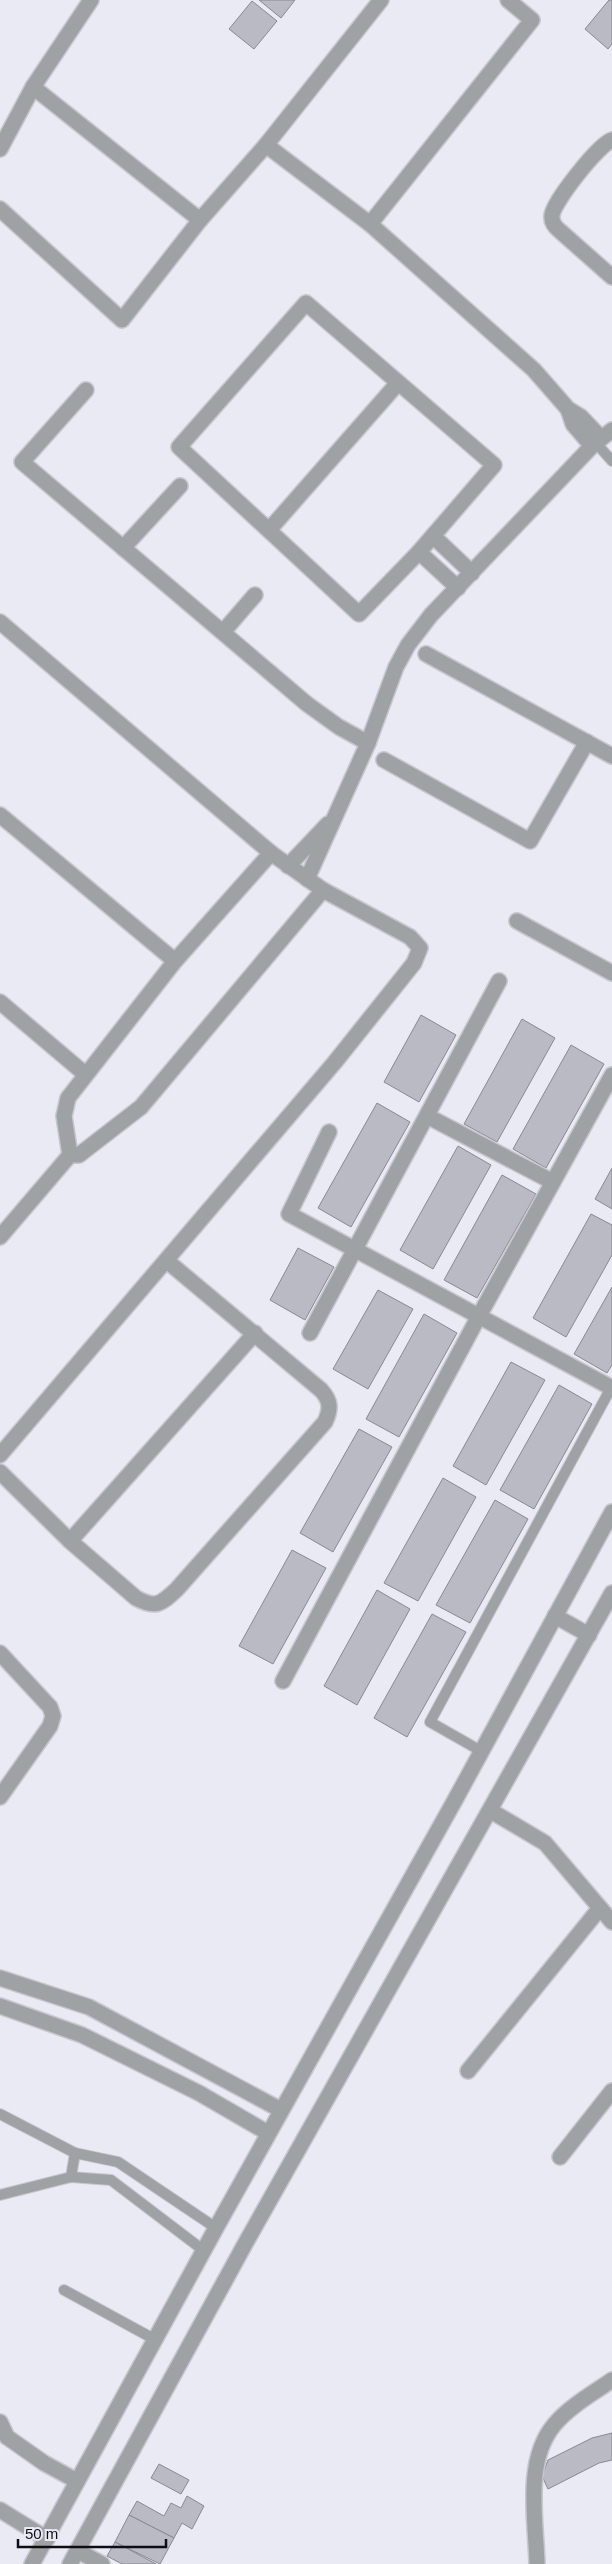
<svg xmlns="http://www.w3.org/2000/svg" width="612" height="2564" font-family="Helvetica,sans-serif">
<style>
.building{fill:#b9bac4;stroke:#888992}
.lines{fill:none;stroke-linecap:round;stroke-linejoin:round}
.service-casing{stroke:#c6c7d0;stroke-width:12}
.minor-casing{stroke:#c6c7d0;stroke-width:18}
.tertiary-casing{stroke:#c6c7d0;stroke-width:18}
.service{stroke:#9fa2a5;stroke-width:10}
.minor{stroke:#9fa2a5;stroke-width:15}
.tertiary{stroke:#9fa2a5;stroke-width:15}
</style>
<rect width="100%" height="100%" fill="#e9eaf4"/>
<g class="building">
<path d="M259,0h36l-14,18z"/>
<path d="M609,0h3v44l-4,5 -23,-20z"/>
<path d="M252,1l25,20 -23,28 -25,-20z"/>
<path d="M421,1015l35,20 -37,67 -35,-20z"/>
<path d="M522,1019l33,19 -58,104 -33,-18z"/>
<path d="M571,1045l33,19 -58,104 -33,-19z"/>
<path d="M377,1103l33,19 -59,105 -33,-19z"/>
<path d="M458,1146l33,19 -58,104 -33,-19z"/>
<path d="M612,1168v41l-17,-10z"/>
<path d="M502,1175l34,19 -59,104 -33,-18z"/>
<path d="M591,1214l21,11v30l-46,82 -33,-19z"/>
<path d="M298,1248l36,19 -29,53 -35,-20z"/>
<path d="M612,1287v78l-5,8 -33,-19z"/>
<path d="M378,1290l35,19 -45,80 -35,-20z"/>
<path d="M424,1314l33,19 -58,104 -33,-18z"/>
<path d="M511,1362l34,18 -59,105 -33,-19z"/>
<path d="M559,1385l33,19 -58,105 -34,-19z"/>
<path d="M359,1429l33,18 -59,105 -33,-19z"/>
<path d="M443,1478l33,19 -58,104 -34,-18z"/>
<path d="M495,1500l33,19 -58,104 -34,-18z"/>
<path d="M292,1550l34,18 -53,96 -34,-18z"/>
<path d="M377,1590l33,19 -53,96 -33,-19z"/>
<path d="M432,1614l34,18 -59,105 -33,-19z"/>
<path d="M612,2433v27l-13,3 -51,26 -6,-13 6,-16 44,-22z"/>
<path d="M159,2464l30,16 -8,14 -30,-16z"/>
<path d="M187,2496l17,10 -12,23 -10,-6 -8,15 -45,-23 8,-14 27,15 7,-13 10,5z"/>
<path d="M129,2515l45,23 -14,26 -45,-22z"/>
<path d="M115,2542l41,22h-34l-15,-8z"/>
</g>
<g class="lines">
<defs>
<g id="service">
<path d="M596,443l16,18"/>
<path d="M481,1751l-51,-29 182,-336"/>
<path d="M0,2114l75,39 43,9 98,66"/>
<path d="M71,2177l4,-24"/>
<path d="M0,2195l71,-18 40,3 92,70"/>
<path d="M64,2290l90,49"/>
</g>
<g id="minor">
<path d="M33,87l167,133"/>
<path d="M612,140c-13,4 -58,61 -60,75 -1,7 3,12 8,16l52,46"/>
<path d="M266,145l104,79 164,146 34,39 13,8 20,21"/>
<path d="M0,149l33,-62 58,-87"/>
<path d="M0,209l122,111 78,-100 66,-75 115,-145"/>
<path d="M370,224l162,-204 -24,-20"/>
<path d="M306,303l188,162 -75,87 -60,62 -180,-167z"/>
<path d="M86,390l-64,72 285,242 32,23 29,16"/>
<path d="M568,409l5,15 19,22"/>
<path d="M269,530l129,-147"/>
<path d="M433,536l39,37"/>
<path d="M123,548l57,-62"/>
<path d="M419,552l39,36"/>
<path d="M0,622l271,231 52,37 87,47 10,11 -6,15 -79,99 -335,393"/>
<path d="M223,632l32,-37"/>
<path d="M426,654l186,102"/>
<path d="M384,760l146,81 57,-99"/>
<path d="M0,815l175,146"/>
<path d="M288,866l40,-42"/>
<path d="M307,879l61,-136 28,-76 12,-22 23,-30 161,-169 20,-16"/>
<path d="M517,921l95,52"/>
<path d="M0,1002l85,72"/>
<path d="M427,1116l126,66"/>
<path d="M329,1132l-40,82 323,174"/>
<path d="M70,1155l-6,-39 4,-18 107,-137 96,-108"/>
<path d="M0,1237l70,-82h9l62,-48 182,-217"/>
<path d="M310,1333l189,-352"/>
<path d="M0,1472l70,69 66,57c20,11 25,6 41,-9l148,-167c6,-13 6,-21 -4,-32l-154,-129"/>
<path d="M70,1541l185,-208"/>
<path d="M0,1653l50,54 3,9 -3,10 -50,71"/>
<path d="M283,1681l196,-365 133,-241"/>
<path d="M491,1811l54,32 67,79"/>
<path d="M0,1978l89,29 192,103"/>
<path d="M0,2006l82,29 117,58 69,40"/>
<path d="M468,2071l132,-163"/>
<path d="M560,2157l52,-66"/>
<path d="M0,2422l7,15 37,26 33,18"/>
<path d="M0,2510l47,29"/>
<path d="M78,2551l24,13"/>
<path d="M537,2564c-1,-43 -13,-103 17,-139 16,-19 38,-31 58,-45"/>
</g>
<g id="tertiary">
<path d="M555,1616l34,19"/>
<path d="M32,2564l184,-336 239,-428 157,-288"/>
<path d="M70,2564l175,-320 367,-651"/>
</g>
</defs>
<use href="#service" class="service-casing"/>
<use href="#minor" class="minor-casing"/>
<use href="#tertiary" class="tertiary-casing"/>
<use href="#service" class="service"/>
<use href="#minor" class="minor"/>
<use href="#tertiary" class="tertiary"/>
</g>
<path d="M18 2539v8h148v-8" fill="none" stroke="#0e0e12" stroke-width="2.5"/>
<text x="25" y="2539" font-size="15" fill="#0e0e12" stroke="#e9eaf4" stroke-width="4" paint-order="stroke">50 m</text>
</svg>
